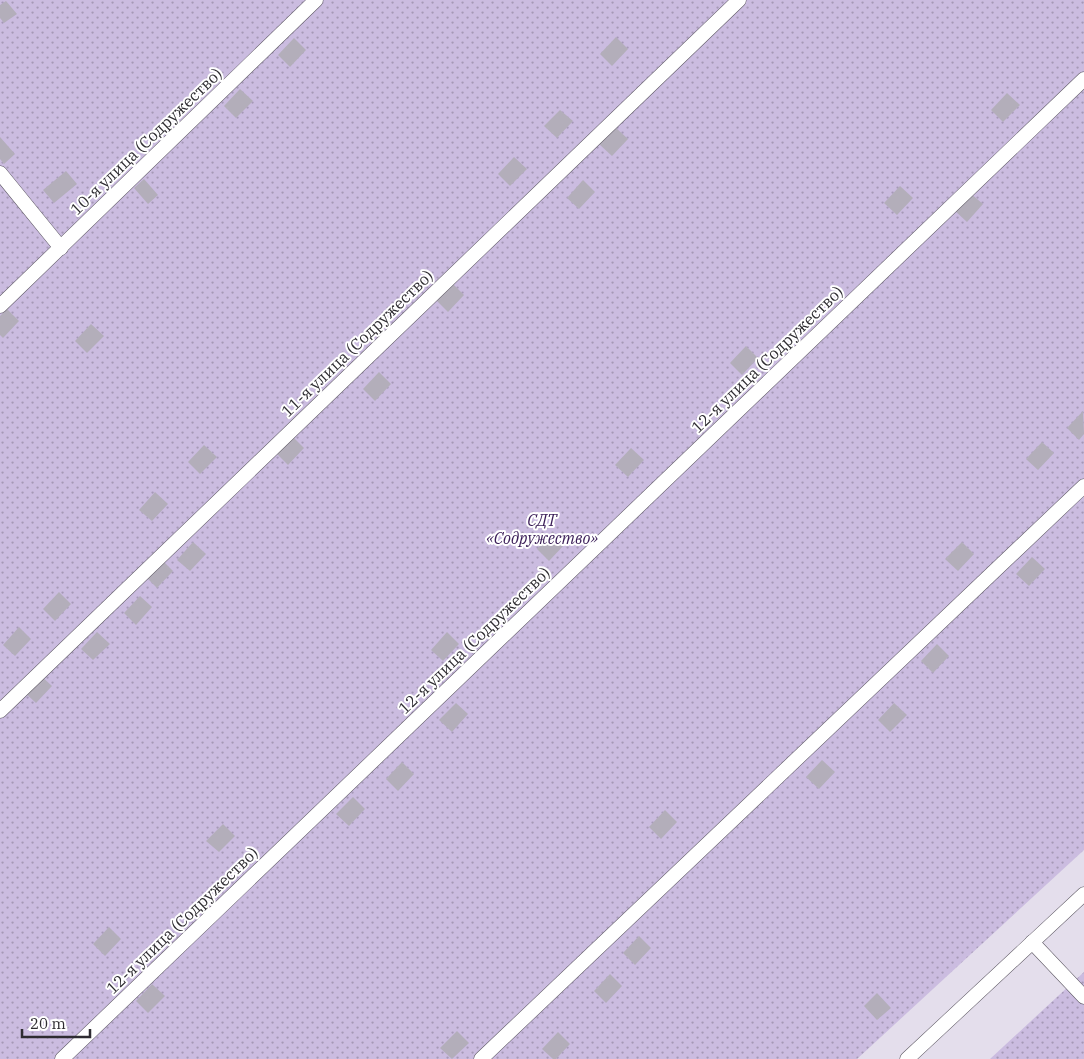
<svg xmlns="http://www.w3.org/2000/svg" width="1084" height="1059" font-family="'IBM Plex Serif',serif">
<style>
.garden{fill:url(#garden-dots)}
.building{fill:#b3aeba}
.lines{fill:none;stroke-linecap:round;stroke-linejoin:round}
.lane-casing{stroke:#5e5964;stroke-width:15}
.lane{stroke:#fff;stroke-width:14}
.labels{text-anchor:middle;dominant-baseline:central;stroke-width:4;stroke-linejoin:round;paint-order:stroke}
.street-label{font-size:16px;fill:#2e2c31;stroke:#fff}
.park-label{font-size:16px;font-style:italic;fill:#3a1d57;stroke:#fff}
</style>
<defs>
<pattern id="garden-dots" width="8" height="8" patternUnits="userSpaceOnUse" patternTransform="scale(1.25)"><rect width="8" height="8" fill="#cbbce0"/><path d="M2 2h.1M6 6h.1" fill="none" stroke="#a599b6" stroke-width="1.8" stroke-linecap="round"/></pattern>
</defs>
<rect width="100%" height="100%" fill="#e4deec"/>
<g class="garden">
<path d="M0,0h1084v850l-227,209h-857z"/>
<path d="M1084,972v87h-94z"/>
</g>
<g class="building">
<path d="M6,1l11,13 -13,9 -4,-5v-13z"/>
<path d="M616,37l12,12 -16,17 -12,-12z"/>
<path d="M294,38l12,12 -16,17 -12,-12z"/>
<path d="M240,89l13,12 -17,17 -12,-12z"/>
<path d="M1007,93l13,12 -17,17 -12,-12z"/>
<path d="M560,110l13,11 -16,17 -13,-12z"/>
<path d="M615,127l13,12 -16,17 -13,-12z"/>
<path d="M0,137l15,17 -11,10 -4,-5z"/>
<path d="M514,157l13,12 -17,17 -12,-12z"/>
<path d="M66,171l11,13 -23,19 -11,-13z"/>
<path d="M144,179l14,16 -10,9 -14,-16z"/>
<path d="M583,180l12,12 -16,17 -12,-11z"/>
<path d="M900,186l13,12 -16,17 -13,-12z"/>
<path d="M970,193l13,11 -16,18 -13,-12z"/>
<path d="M452,283l12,12 -16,17 -12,-12z"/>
<path d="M7,309l12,12 -16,17 -3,-3v-19z"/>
<path d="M91,324l13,12 -17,17 -12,-12z"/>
<path d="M746,346l12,12 -16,17 -12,-12z"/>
<path d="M379,372l12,12 -16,17 -12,-12z"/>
<path d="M1083,411l1,23 -5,6 -12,-12z"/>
<path d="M292,436l12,12 -16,17 -12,-12z"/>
<path d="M1042,442l12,11 -16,17 -12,-11z"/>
<path d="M204,445l13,12 -17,17 -12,-12z"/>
<path d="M631,448l13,12 -16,17 -13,-12z"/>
<path d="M155,492l13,12 -16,17 -13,-11z"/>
<path d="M553,532l12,12 -16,17 -12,-12z"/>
<path d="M193,542l13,12 -16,17 -13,-11z"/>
<path d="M962,542l12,12 -16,17 -13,-12z"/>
<path d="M1032,557l13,12 -16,17 -13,-12z"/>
<path d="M161,559l12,12 -16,17 -12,-12z"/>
<path d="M59,592l12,12 -16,17 -12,-12z"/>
<path d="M140,596l12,11 -16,18 -12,-12z"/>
<path d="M19,627l12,12 -16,17 -12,-11z"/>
<path d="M97,632l13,12 -17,16 -12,-11z"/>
<path d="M447,632l12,12 -16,17 -12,-11z"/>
<path d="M937,644l12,12 -16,17 -12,-12z"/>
<path d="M39,674l13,12 -16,17 -13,-12z"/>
<path d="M456,703l12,11 -16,18 -13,-12z"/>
<path d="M894,703l13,12 -17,17 -12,-12z"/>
<path d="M822,760l13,12 -16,17 -13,-12z"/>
<path d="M402,762l12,12 -16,17 -12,-12z"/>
<path d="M353,797l12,12 -16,17 -13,-12z"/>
<path d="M665,810l12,12 -16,17 -12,-12z"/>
<path d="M223,824l12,12 -16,16 -13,-11z"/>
<path d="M109,927l12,12 -16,17 -12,-12z"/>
<path d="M639,936l12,12 -16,17 -12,-12z"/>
<path d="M610,974l12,12 -16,17 -12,-12z"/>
<path d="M152,984l13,12 -17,17 -12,-12z"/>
<path d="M877,993l14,15 -14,12 -13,-14z"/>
<path d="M457,1031l12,12 -17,16 -12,-11z"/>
<path d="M558,1032l12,12 -14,15h-3l-11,-10z"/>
</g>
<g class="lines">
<defs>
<g id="lane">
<path d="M0,173l61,75"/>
<path d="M0,306l316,-306"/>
<path d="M0,711l739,-711"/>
<path d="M1032,942l52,55"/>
<path d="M62,1059l1022,-980"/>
<path d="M481,1059l603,-573"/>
<path d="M907,1059l177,-165"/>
</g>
</defs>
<use href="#lane" class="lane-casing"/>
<use href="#lane" class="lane"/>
</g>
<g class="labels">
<g class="street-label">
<text transform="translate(146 141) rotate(-44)">10-я улица (Содружество)</text>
<text transform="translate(357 343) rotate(-44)">11-я улица (Содружество)</text>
<text transform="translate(767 359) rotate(-44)">12-я улица (Содружество)</text>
<text transform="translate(474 640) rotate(-44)">12-я улица (Содружество)</text>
<text transform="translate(182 920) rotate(-44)">12-я улица (Содружество)</text>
</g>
<g class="park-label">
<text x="542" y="520">СДТ<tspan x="542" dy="18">«Содружество»</tspan></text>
</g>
</g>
<path d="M22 1029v8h68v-8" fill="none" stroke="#2e2c31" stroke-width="2.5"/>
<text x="30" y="1029" font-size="15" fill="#2e2c31" stroke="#ffffff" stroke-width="4" paint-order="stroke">20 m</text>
</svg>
